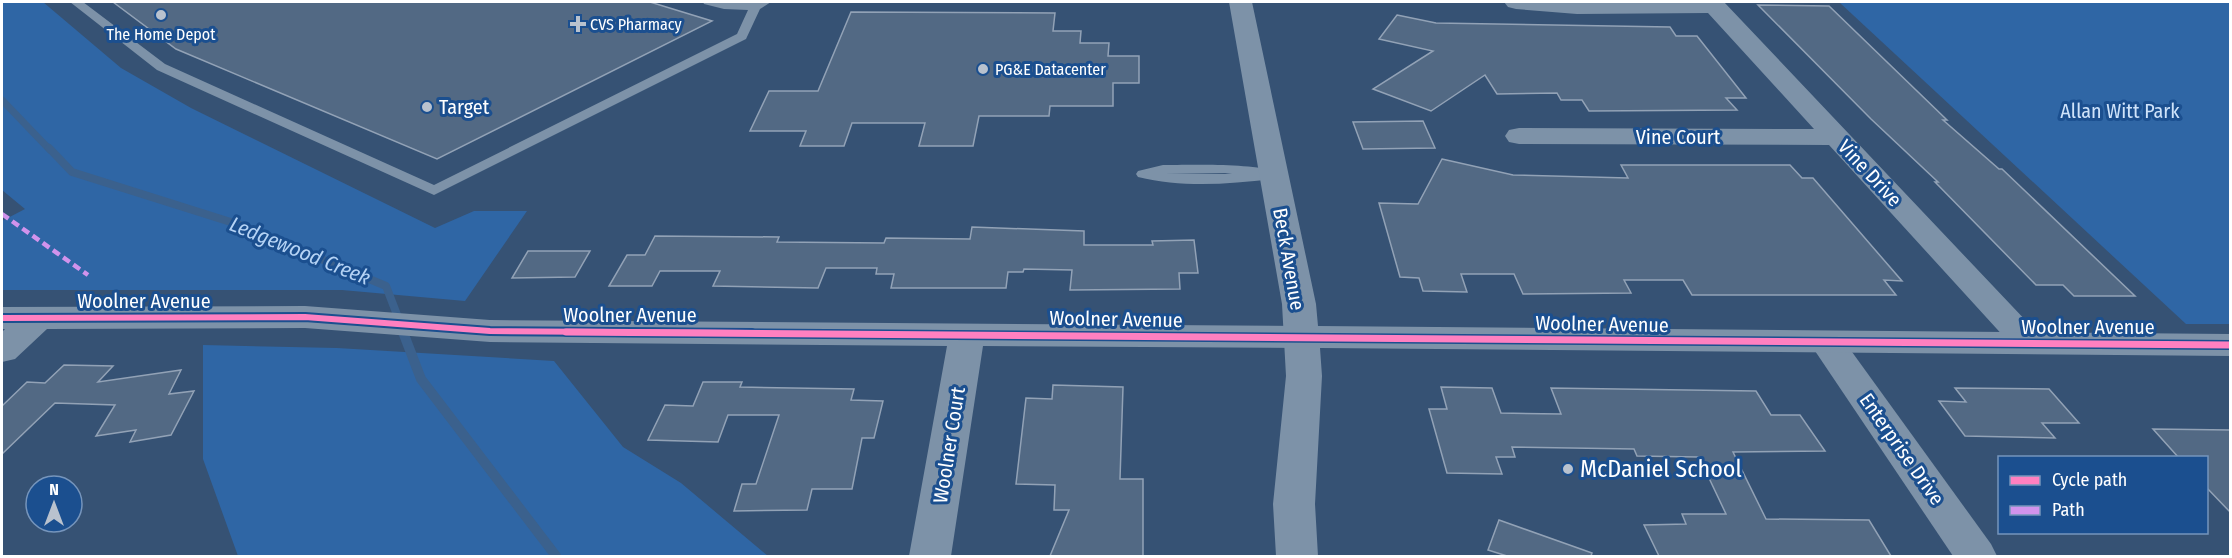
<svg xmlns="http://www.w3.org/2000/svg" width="2232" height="558" font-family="'Fira Sans Condensed',sans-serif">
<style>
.green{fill:#2f66a5}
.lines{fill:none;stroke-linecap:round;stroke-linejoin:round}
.stream-far2{stroke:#3b618d;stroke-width:7}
.stream-far1{stroke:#3b618d;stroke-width:8}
.stream{stroke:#3b618d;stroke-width:10}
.building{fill:#526984;stroke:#92a2b6;stroke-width:1.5}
.service{fill:#7d92a8;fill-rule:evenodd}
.minor{fill:#7d92a8;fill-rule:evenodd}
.tertiary{fill:#7d92a8;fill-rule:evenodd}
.quiet{stroke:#d193ec;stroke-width:4.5;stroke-dasharray:8 4.5;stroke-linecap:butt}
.cycleway-far1-casing{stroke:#1b4f8f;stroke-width:10}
.cycleway-casing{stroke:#1b4f8f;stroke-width:10}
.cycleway-far1{stroke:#ff80c0;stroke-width:6}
.cycleway{stroke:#ff80c0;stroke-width:7}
.poi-dot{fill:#b9c2ce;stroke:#1b4f8f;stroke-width:2}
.labels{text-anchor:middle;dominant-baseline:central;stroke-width:6;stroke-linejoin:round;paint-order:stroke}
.far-poi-label{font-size:16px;fill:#fff;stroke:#1b4f8f;text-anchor:start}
.poi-label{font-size:20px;fill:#fff;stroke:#1b4f8f;text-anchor:start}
.park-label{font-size:20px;fill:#cfe3fa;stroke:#1b4f8f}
.street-label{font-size:20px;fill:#fff;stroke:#1b4f8f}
.water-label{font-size:21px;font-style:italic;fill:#b5d3f5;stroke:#1b4f8f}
.near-poi-label{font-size:24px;fill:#fff;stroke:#1b4f8f;text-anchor:start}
</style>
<rect width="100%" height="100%" fill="#365274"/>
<g class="green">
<path d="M2,2h41l78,66 70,40 244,120 39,-17h53l-62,90 -123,-11h-340v-69l23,-12 -23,-19z"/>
<path d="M1839,2h391v322h-44z"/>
<path d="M203,345l134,3 217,13 69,86 58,36 87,73h-530l-35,-97z"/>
</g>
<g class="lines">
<path class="stream-far2" d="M2,100l48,50"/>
<path class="stream-far1" d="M49,148l23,24 165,52 149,62 18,47"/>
<path class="stream" d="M403,332l18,47 135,177"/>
</g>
<g class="building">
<path d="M113,2h537l62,19 -275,138 -261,-110z"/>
<path d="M1758,5l71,1 118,114h-4l56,49h3l133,127h-61l-11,-11h-27l-101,-103h3l-67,-63z"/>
<path d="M851,12l204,1 -2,18h28l-1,12h29l-1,13h31v27h-26v23h-63l-1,10h-70l-6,30h-54l6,-23h-73l-8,23h-44l6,-15h-56l19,-40h49z"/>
<path d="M1397,15l39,8 234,4 6,9h21l49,62h-20l11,12 -148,1 -7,-11h-21l-4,-7 -60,1 -12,-19 -54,36 -58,-22 60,-38 -54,-12z"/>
<path d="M1423,121l12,27 -72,1 -10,-27z"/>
<path d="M1442,159l71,16 115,3 -7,-13h169l12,13h11l89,103 -18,-1 12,15h-204l-9,-15h-59l7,13 -108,1 -9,-20h-53l6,18 -44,-1 -4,-13 -19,-1 -21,-74 39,1z"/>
<path d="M972,227l112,4v14h69l-1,-4 42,-1 4,33h-19l1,16 -110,1 2,-20 -48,-1 -1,3h-15l-2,16h-115l3,-14h-18l1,-6h-51l-8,20 -105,-2 7,-15h-60l-8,15h-43l18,-31h18l10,-19 124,1 -2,5 107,1 2,-5 84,1z"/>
<path d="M528,251h62l-15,26 -63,1z"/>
<path d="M64,365l49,1 -15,16 83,-12 -12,24 25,-3 -23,44 -41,7 6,-12 -40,6 19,-31 -60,-2 -53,51v-48l25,-24 18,1z"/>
<path d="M703,382h39l-2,5 114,2 -3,11 32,1 -9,37h-12l-10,51h-40l-5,21 -73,1 8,-27h14l23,-69h-51l-10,27 -70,-2 17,-35 28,1z"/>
<path d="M1053,385l70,2 -3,92h23v77h-93l19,-46h-15l1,-25 -39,-1 10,-86 26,1z"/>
<path d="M1441,387l51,1 9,25 60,1 -10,-26 205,3 15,24h29l25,36 -92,1 33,67 103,1 22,36h-232l-15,-31 42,-1 -4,-10h44l-27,-57 -62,-1 -3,-7 -122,-2 3,10h-19l6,17 -55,-1 -18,-64h18z"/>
<path d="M1955,388l94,1 30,34h-37l13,15 -90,-2 -26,-35 27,1z"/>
<path d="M2153,429l77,1v82l-24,-25v-29h-27z"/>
<path d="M1499,520l93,33 -1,3h-84l-19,-6z"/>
</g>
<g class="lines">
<g class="service">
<path d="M70,2h13l82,62 269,121 303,-151 11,-24 -24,-1 -20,-5 -1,-2h68l-11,7 -14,30 -312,156 -277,-125z"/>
<path d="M1163,165c21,0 106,-3 118,10l-7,4c-45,5 -91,9 -136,-2l-2,-3 2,-3zM1165,173h60l7,1z"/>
</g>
<g class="minor">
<path d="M1504,2h220l323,341 -6,8 -12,3 -12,-3 -188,-206 -310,-1 -10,-2 -4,-6 4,-6 10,-2 295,1 -106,-116 -131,1 -61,-5 -8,-2z"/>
<path d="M305,306l185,14 811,6 12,3 6,8 -6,8 -12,3 -318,-2 -32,210h-42l38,-210 -457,-4 -185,-14 -258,1 -32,30 -13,3v-30l3,-3h-3v-22z"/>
<path d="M1827,331l12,3 152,210 6,12h-44l-144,-214 6,-8z"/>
</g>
<path class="tertiary" d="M1229,2h23l64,302 2,22 912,8v22l-910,-8 2,28 -7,128 3,52h-42l-3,-52 13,-128 -4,-72z"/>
<path class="quiet" d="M2,214l86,61"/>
<defs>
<path id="cycleway-far1" d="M2,318l303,-1 185,14 262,2"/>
<path id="cycleway" d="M566,332l1664,13"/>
</defs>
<use href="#cycleway-far1" class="cycleway-far1-casing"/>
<use href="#cycleway" class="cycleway-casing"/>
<use href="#cycleway-far1" class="cycleway-far1"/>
<use href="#cycleway" class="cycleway"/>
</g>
<g class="poi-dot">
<circle cx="161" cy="15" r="6"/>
<path d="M575 15h6v6h6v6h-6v6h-6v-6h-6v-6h6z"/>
<circle cx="983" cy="69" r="6"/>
<circle cx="427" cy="107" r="6"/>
<circle cx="1568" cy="469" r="6"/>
</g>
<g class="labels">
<g class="far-poi-label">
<text x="590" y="24">CVS Pharmacy</text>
<text x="161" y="34" text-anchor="middle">The Home Depot</text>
<text x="995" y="69">PG&amp;E Datacenter</text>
</g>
<g class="poi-label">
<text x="439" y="107">Target</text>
</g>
<g class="park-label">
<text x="2120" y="111">Allan Witt Park</text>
</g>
<g class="street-label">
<text x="1678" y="137">Vine Court</text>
<text transform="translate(1870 173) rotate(47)">Vine Drive</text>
<text transform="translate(1289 259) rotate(80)">Beck Avenue</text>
<text x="144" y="301">Woolner Avenue</text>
<text x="630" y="315">Woolner Avenue</text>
<text transform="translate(1116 319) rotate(1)">Woolner Avenue</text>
<text transform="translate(1602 324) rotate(1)">Woolner Avenue</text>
<text x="2088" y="327">Woolner Avenue</text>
<text transform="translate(949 445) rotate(-81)">Woolner Court</text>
<text transform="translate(1902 449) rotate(55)">Enterprise Drive</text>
</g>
<g class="water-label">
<text transform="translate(300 251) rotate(22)">Ledgewood Creek</text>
</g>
<g class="near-poi-label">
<text x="1580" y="469">McDaniel School</text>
</g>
</g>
<rect width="2232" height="558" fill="none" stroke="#ffffff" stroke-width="6"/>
<rect x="1998" y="456" width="210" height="78" fill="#1b4f8f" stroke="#7695bc" stroke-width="1.5"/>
<rect x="2010" y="476" width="30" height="9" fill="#ff80c0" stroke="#7695bc" stroke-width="1.5"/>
<text x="2052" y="486" font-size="18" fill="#ffffff">Cycle path</text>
<rect x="2010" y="506" width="30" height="9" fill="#d193ec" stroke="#7695bc" stroke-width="1.5"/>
<text x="2052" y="516" font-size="18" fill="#ffffff">Path</text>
<g transform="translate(54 504)"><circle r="28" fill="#1b4f8f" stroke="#7695bc" stroke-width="1.5"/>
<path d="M0-4.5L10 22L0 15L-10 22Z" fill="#b9c2ce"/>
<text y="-9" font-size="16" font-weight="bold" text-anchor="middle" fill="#ffffff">N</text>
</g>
</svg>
